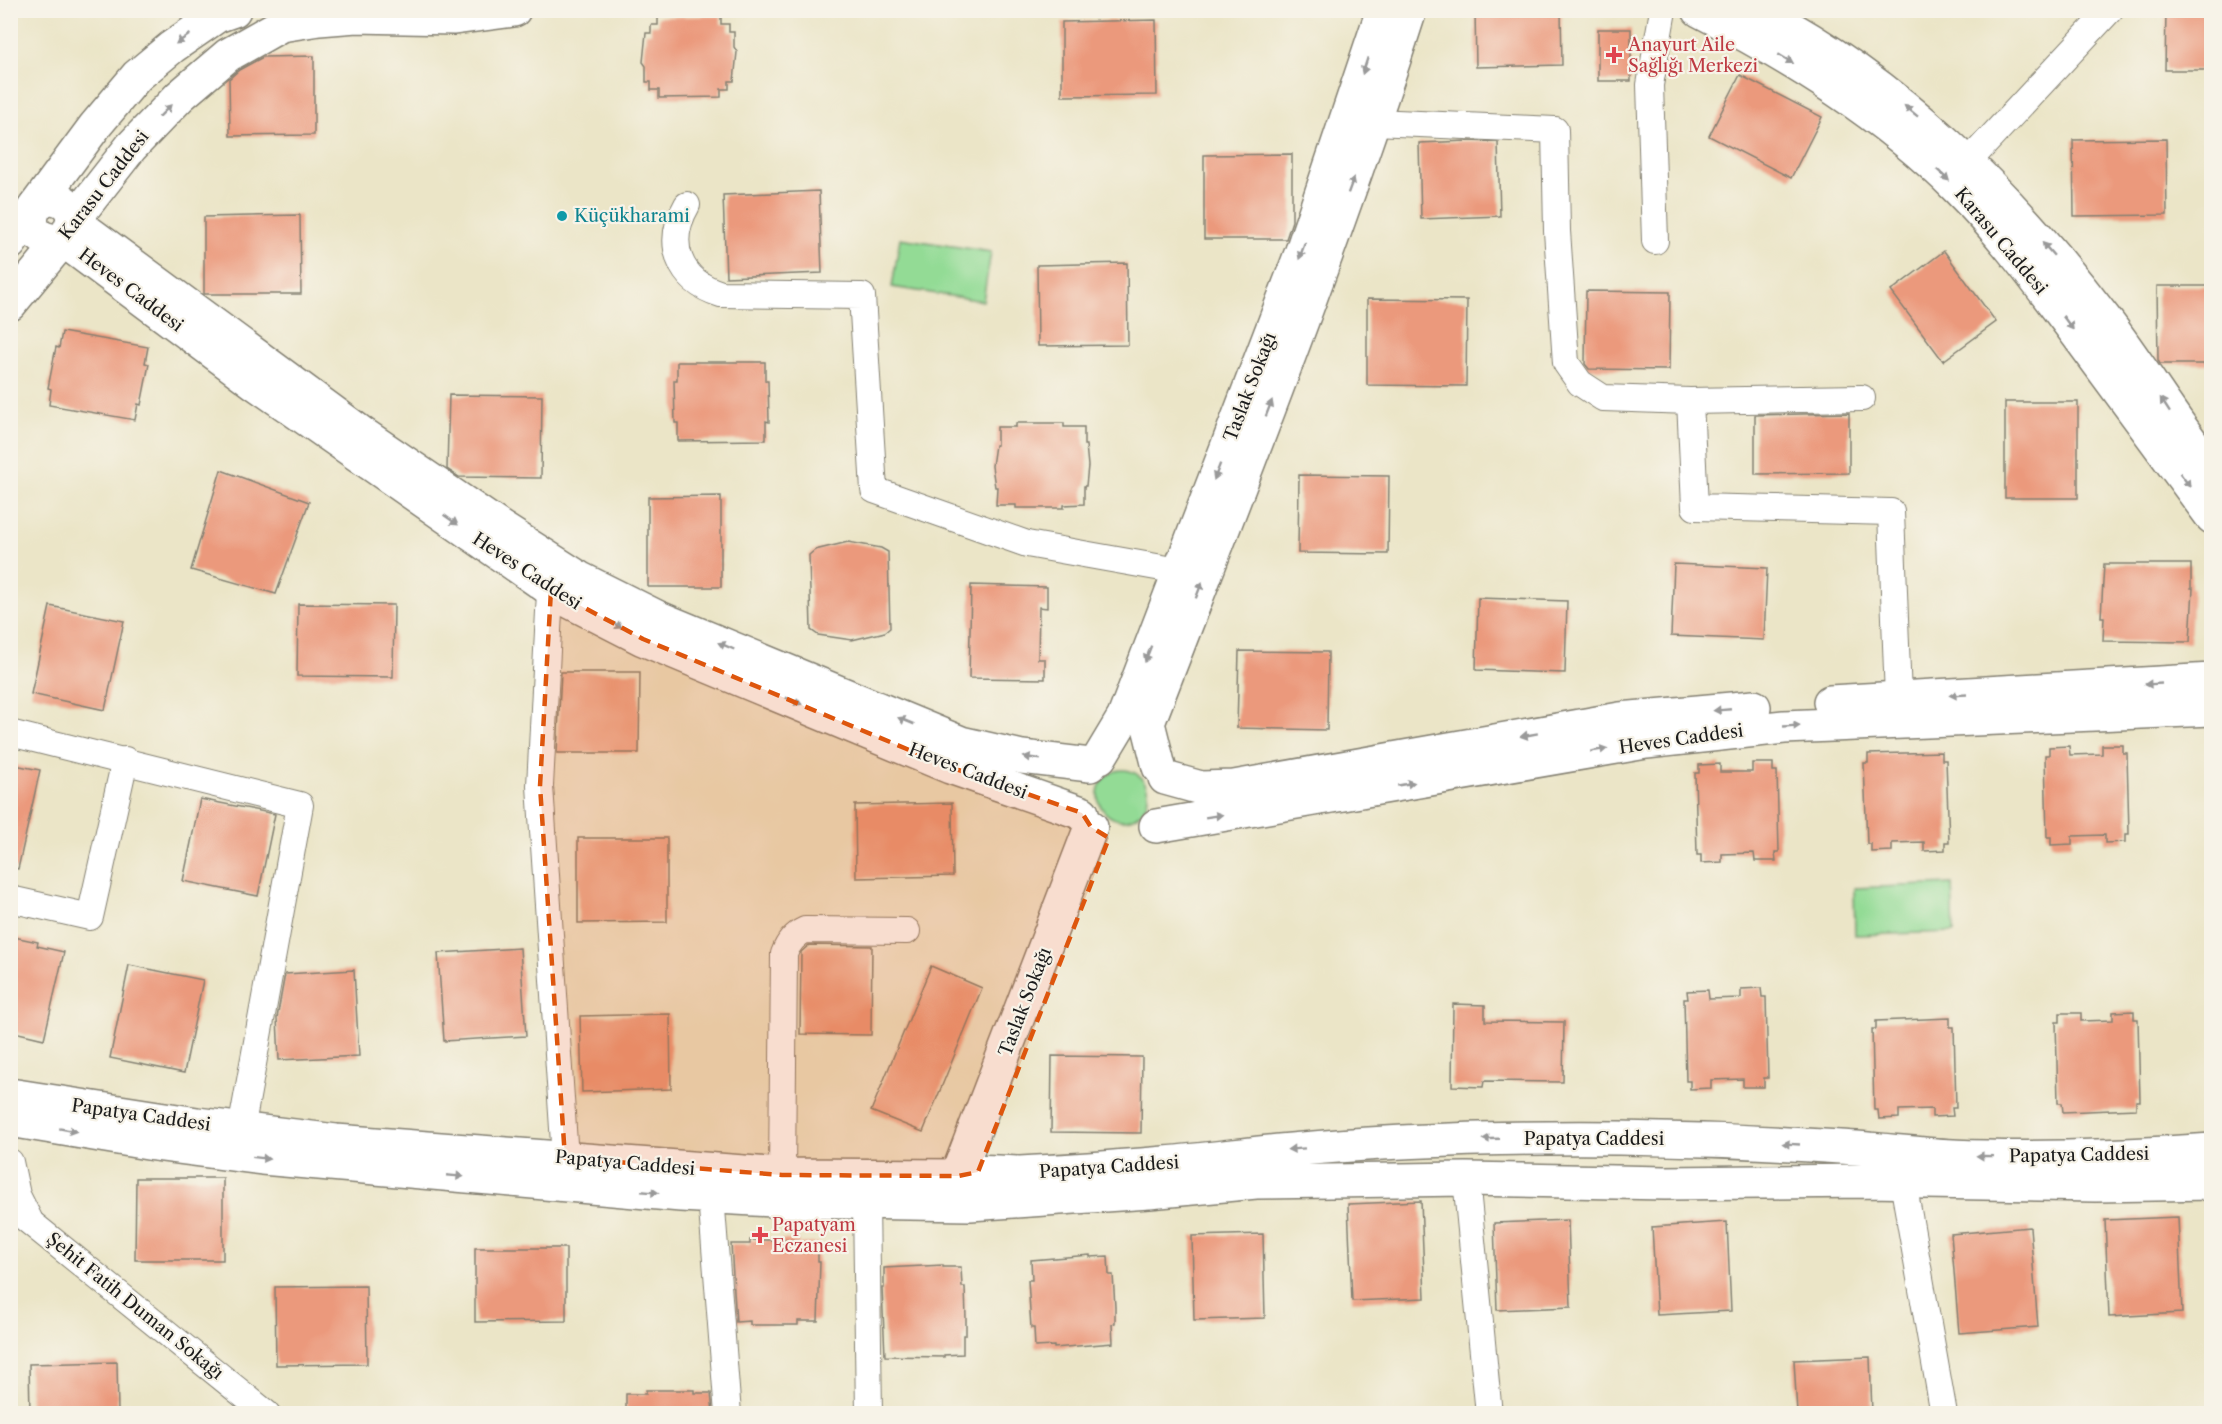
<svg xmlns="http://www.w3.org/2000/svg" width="2222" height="1424" font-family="'Libre Caslon Text',serif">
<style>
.green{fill:#93db95;stroke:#587c58;stroke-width:1.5}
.building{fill:#eb997b}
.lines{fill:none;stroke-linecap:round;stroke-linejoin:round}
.minor-casing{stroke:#848072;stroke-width:28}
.tertiary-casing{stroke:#848072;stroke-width:36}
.minor{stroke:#fff;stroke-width:26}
.tertiary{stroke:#fff;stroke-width:33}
.oneway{fill:#999}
.marked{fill:#de560d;fill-opacity:0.2;stroke:#de560d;stroke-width:4.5;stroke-dasharray:12 8;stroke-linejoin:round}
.health-dot{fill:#e0444e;stroke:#f7f3e8;stroke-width:2}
.culture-dot{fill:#0f9aa8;stroke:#f7f3e8;stroke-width:2}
.labels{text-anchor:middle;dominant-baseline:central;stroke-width:4.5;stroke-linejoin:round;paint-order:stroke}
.health-label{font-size:18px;fill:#be3a42;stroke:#f7f3e8;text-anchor:start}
.street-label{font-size:18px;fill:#1c1c1c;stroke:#f7f3e8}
.culture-label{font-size:18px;fill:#0d838f;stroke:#f7f3e8;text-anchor:start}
</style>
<rect width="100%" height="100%" fill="#f7f3e8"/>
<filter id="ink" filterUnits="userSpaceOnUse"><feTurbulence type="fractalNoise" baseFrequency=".0167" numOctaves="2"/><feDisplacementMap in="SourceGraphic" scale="12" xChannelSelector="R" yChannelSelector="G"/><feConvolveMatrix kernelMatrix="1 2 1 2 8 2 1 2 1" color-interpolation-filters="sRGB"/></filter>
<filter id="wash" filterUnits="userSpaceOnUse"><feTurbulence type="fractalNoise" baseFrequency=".008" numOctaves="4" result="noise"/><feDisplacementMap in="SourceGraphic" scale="24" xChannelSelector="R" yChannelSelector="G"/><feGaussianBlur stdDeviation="1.35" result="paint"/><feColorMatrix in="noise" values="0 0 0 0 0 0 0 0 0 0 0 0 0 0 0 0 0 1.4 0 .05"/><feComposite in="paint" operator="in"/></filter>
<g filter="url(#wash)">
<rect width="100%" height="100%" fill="#ebe5c7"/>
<g class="green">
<path d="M900,238l91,14 -8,49 -91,-14z"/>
<circle cx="1123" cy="795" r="25"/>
<path d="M1952,884l2,48 -99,3 -1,-47z"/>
</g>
<g id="blocks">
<g class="building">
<path d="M1475,10h86l1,55 -86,2z"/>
<path d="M2166,10h45v60h-46z"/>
<path d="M721,16v8h8v8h5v15l3,5 -3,29h-5v8h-8v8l-62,1v-8h-8v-8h-5v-16l-3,-4 3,-29h5v-8h7v-8z"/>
<path d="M1156,20l1,75 -95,1v-74z"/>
<rect x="1598" y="29" width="33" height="52"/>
<path d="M314,56v79l-84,1 -1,-57 10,-9 24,-13z"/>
<path d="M1740,75l82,42 -31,61 -82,-42z"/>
<path d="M2166,139l1,76 -93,1 -1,-76z"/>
<path d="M1467,141l31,1 2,74 -79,3 -2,-76z"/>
<path d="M1292,154v67l-6,18h-82v-84z"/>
<path d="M819,191l3,82 -96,4 -3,-82z"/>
<path d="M300,215l1,79h-97v-77z"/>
<path d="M1944,251l52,71 -53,39 -52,-70z"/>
<path d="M1127,263l1,82 -90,1 -1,-81z"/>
<path d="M2157,286h54v78h-51l-2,-4z"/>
<path d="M1586,291l84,1 -1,78 -80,-1 -4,-5z"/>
<path d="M1367,299l100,1 -1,86 -99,-1z"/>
<path d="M62,332l86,15 -3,16 4,1 -8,41 -3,-1 -3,16 -86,-15 2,-16 -3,-1 8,-41 3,1z"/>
<path d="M677,362h88v19h3l1,41 -3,-1v19l-88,1v-18h-3l-1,-43h3z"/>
<path d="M449,395l93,1 -1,82 -82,-1 -12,-8z"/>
<rect x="2005" y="402" width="73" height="96"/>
<path d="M1849,413v60l-94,1v-59z"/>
<path d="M1016,423h48v4h20v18h2l2,21 -2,20h-2v18l-20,1v3h-48v-3h-20l1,-18h-2l-3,-21 3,-21h2v-18h19z"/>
<path d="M221,470l88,32 -33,92 -85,-24z"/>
<path d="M1299,475l90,1 -1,78 -90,-1z"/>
<path d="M721,496v91h-73v-90z"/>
<path d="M848,542l33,6 7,4 2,76 -5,4 -33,8 -34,-5 -7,-5 -2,-75 6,-5z"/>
<path d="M1674,564l93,4 -3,72 -93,-4z"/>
<path d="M2104,564h87v24h2l-3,54 -87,-1 1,-24h-3z"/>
<path d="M971,585l76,2v21l-8,-1 -1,52h7v20l-76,-1z"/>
<path d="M1478,598l89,3 -2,72 -89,-3z"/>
<path d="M298,604l96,1 -1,72 -96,-1z"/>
<path d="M50,606l74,15 -19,89 -74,-16z"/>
<path d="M1239,651l89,1 -1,78 -90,-2z"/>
<path d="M561,672h79l-1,81h-82z"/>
<path d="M2102,745h21v8h4l2,81h-4v8l-20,1v-8l-33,1v8l-21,1v-8h-4l-2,-82h4v-8l20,-1 1,9 32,-1z"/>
<path d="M1942,752v8h4l3,82h-4v8l-21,1v-9l-32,1v8l-21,1v-8h-4l-3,-81h4v-9z"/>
<path d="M1752,763h21v8h4l2,81h-4l1,9h-21l-1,-8 -32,1v8l-21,1v-8h-4l-2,-82h4v-8l21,-1v8h32z"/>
<path d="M10,764l30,6 -22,99 -8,-1z"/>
<path d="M200,799l75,15 -17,82 -75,-15z"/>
<path d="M952,803l1,73 -97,2 -1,-73z"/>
<path d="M578,838h89v84l-89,1z"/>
<path d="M14,937l24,5 -1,4 27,6 -20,87 -34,-8v-92l4,1z"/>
<path d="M809,945l63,1 -1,89 -71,-1 1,-82z"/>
<path d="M520,948l6,88 -82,5 -6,-88z"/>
<path d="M129,965l74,15 -19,93 -74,-15z"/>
<path d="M931,966l51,22 -59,144 -52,-21z"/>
<path d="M354,970l5,86 -80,4 -2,-42 8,-44z"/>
<path d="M1761,988l1,9h4l2,81h-4v9h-21v-8l-32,1v8l-21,1v-8h-4l-2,-82h4l-1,-8 21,-1 1,9 32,-1v-9z"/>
<path d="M1453,1004l32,1v16l79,1 -1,60 -79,-1 -1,6 -31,-1z"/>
<path d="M2134,1011v8h4l2,82h-4v8l-73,3 -1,-9h-4l-2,-81h4v-9h21v8l32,-1v-8z"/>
<path d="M670,1014l1,75 -89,3 -2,-76z"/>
<path d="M1950,1018v9h4l2,81h-4l1,8 -21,1v-8l-33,1v8l-20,1 -1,-9h-4l-2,-81h4v-8z"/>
<path d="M1052,1056l90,1 -1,76 -90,-1z"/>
<path d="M136,1178h87v82h-88z"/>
<path d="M1421,1201l4,97 -73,3 -4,-97z"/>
<path d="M2178,1217l4,96 -73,4 -4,-97z"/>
<path d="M1568,1220l3,87 -74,3 -3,-87z"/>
<path d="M1727,1222l4,89 -74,4 -5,-88z"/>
<path d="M2030,1227l8,100 -79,6 -8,-99z"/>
<path d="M1263,1234l2,84 -71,2 -2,-84z"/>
<path d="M750,1240h48v4l20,-1v19h2l-2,59h-20v4h-48v-4l-14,1 -5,-78h19z"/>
<path d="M475,1248h91v73l-91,1z"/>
<path d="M1090,1255v2l18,-1 1,19h4l2,32v16l-3,1 1,19 -59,5v-2l-19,1 -1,-19h-3l-3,-48h4l-1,-20z"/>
<path d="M943,1265v2h18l1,20h3l1,32v16h-3v19l-19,1v2l-59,-1 -3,-68h2v-20z"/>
<path d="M366,1286l1,78 -91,1 -1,-78z"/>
<path d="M1870,1357l2,56h-75l-3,-53z"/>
<path d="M117,1362l1,51h-88l-1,-49z"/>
<path d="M646,1390h48v3h17l2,20h-87v-19h20z"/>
</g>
</g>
</g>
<g filter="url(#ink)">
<use href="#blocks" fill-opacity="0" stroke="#848072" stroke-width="1.5"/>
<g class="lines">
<defs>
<g id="minor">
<path d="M1374,122l181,8 2,101 9,132 14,20 23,15 87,3 172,-3"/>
<path d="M1968,162l142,-152"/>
<path d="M687,205c-22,38 -9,76 34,89l141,2 12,194 153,54 152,27"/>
<path d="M1655,241l-5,-156 13,-75"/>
<path d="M1690,401l5,106 196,5 7,186"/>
<path d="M551,573l-11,213 25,372"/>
<path d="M10,733l290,72 -59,325"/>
<path d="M10,899l80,18 35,-157"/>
<path d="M10,1162l7,33 12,24"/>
<path d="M782,1175l2,-221c4,-11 10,-19 21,-24l102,1"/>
<path d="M1466,1179l23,235"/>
<path d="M1903,1182l41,232"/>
<path d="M711,1196l17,218"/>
<path d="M866,1202l3,212"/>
<path d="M10,1206l257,208"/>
</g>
<g id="tertiary">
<path d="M1699,10c93,48 186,105 260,180 44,44 80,94 118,144 45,61 90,122 135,183"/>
<path d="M1758,10c140,72 251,184 346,308 38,49 69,103 108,151"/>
<path d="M10,243l25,-36 60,-81 42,-50 35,-29 45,-31 17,-6"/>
<path d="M10,304l57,-69 6,-14 58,-74 49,-51 48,-41 53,-30 38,-6 37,-3 98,2 60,-8"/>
<path d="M1830,702l382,-22"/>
<path d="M1100,757l24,-40 178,-466 81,-241"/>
<path d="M1159,767l-11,-44c91,-236 185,-472 262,-713"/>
<path d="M1165,778l36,10 33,-1 386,-68 134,-12"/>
<path d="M1082,813l-132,-46 -307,-128 -80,-41 -308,-215 -192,-143c-50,5 -33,-55 -1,-39 8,4 11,12 11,20l291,214 137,93 78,50 80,40 302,125 61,14 68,8"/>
<path d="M1156,826l490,-84 138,-15 428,-18"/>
<path d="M10,1095l187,29 139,17 446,34 176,1c18,-8 42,-3 62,-3 49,-2 97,-6 145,-10 42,-3 84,-10 126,-13 108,-10 219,-13 328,-12 73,1 147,4 221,9 37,2 75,7 113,9 86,4 173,0 259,-6"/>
<path d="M10,1120l144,24 108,14 419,37 109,6 180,3 179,-12 107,-10 210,-3 199,4 203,-2 228,4 116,-2"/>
<path d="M954,1190l1,-9 136,-354"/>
</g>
</defs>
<use href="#minor" class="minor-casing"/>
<use href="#tertiary" class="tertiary-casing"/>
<use href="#minor" class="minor"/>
<use href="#tertiary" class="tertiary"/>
</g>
<defs><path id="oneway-solid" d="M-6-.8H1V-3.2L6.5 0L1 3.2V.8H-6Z" transform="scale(1.5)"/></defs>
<g class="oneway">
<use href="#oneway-solid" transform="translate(183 39) rotate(146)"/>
<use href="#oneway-solid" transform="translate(1786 59) rotate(31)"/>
<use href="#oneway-solid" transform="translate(1365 66) rotate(108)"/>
<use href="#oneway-solid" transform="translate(165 111) rotate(-45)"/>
<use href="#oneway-solid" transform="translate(1911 111) rotate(-141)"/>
<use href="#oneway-solid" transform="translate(1943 175) rotate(43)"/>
<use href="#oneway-solid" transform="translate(1351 185) rotate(-70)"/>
<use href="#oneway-solid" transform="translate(2048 249) rotate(-131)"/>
<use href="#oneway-solid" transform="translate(1302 251) rotate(110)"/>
<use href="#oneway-solid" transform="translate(2068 323) rotate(53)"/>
<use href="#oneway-solid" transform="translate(2165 405) rotate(-123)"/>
<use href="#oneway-solid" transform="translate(1269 408) rotate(-69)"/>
<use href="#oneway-solid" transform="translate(1217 472) rotate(111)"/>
<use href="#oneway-solid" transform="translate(2185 480) rotate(54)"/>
<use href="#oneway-solid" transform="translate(451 520) rotate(35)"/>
<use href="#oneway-solid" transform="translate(1199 590) rotate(-69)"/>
<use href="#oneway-solid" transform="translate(615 624) rotate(27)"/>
<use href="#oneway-solid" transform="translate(726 646) rotate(-157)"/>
<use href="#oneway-solid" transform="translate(1148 654) rotate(111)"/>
<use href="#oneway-solid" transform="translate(2153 684) rotate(177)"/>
<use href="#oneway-solid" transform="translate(1958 695) rotate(177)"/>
<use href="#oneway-solid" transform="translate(794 701) rotate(23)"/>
<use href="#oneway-solid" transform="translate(1722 710) rotate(175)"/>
<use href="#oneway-solid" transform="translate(906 721) rotate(-158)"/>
<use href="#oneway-solid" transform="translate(1792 726) rotate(-3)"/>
<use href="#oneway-solid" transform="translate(1529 735) rotate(170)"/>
<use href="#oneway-solid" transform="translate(1599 750) rotate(-10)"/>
<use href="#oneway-solid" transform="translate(1032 758) rotate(-172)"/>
<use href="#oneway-solid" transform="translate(1406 784) rotate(-10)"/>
<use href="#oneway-solid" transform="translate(1214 816) rotate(-9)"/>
<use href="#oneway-solid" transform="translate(68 1130) rotate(10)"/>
<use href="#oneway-solid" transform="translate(1491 1139) rotate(178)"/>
<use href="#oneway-solid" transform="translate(1791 1144) rotate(-177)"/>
<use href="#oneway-solid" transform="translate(1296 1149) rotate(176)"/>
<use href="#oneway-solid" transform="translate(1985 1156) rotate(-179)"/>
<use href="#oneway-solid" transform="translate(261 1158) rotate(7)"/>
<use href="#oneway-solid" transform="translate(455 1176) rotate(5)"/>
<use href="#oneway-solid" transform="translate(650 1192) rotate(5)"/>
</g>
</g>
<path class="marked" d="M551,590l92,49 307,128 132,46 9,14 18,11 -131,334 -20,4 -176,-1 -217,-17 -25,-372z"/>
<g class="health-dot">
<path d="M1611 46h6v6h6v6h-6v6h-6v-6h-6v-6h6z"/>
<path d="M757 1226h6v6h6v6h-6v6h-6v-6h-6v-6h6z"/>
</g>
<circle class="culture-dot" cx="562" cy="216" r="6"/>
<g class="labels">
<g class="health-label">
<text x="1628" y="45">Anayurt Aile<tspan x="1628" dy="21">Sağlığı Merkezi</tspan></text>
<text x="772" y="1225">Papatyam<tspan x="772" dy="21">Eczanesi</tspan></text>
</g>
<g class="street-label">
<text transform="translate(104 185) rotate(-52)">Karasu Caddesi</text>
<text transform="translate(2001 241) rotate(50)">Karasu Caddesi</text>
<text transform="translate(131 290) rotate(37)">Heves Caddesi</text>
<text transform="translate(1250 387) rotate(-69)">Taslak Sokağı</text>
<text transform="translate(527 571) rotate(33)">Heves Caddesi</text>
<text transform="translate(1681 739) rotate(-8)">Heves Caddesi</text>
<text transform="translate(968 771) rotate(21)">Heves Caddesi</text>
<text transform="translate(1025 1002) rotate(-69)">Taslak Sokağı</text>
<text transform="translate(141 1115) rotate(8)">Papatya Caddesi</text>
<text x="1594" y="1139">Papatya Caddesi</text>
<text transform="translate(2079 1155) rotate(-1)">Papatya Caddesi</text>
<text transform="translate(625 1163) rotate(5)">Papatya Caddesi</text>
<text transform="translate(1109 1167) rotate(-4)">Papatya Caddesi</text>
<text transform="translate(135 1306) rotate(39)">Şehit Fatih Duman Sokağı</text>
</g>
<g class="culture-label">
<text x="574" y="216">Küçükharami</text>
</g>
</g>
<rect width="2222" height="1424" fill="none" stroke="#f7f3e8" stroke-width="36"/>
</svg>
